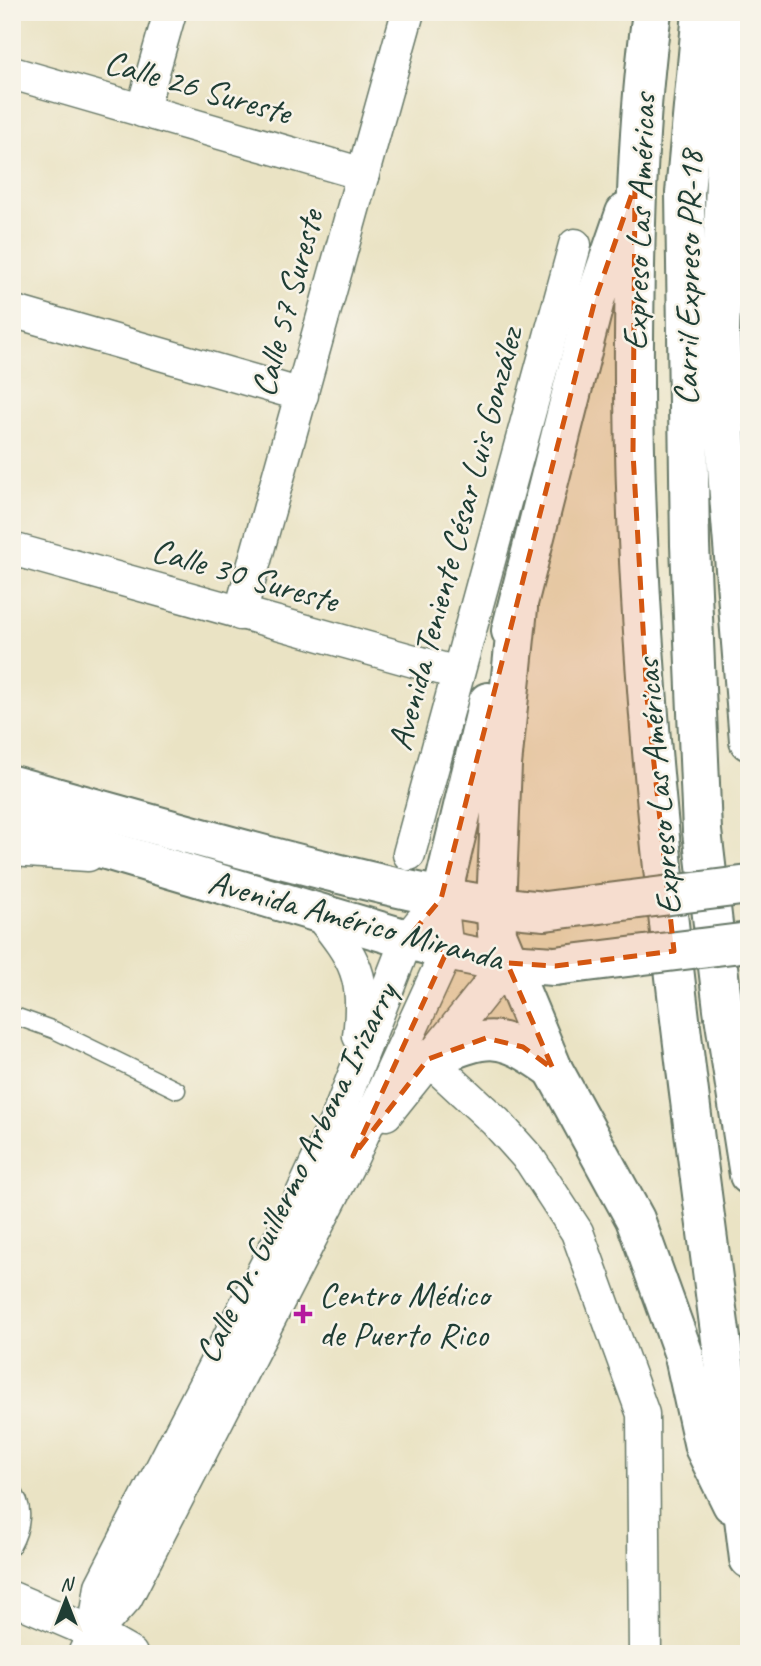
<svg xmlns="http://www.w3.org/2000/svg" width="761" height="1666" font-family="Caveat,sans-serif">
<style>
.lines{fill:none;stroke-linecap:round;stroke-linejoin:round}
.service-casing{stroke:#676;stroke-width:19}
.minor-casing{stroke:#676;stroke-width:35}
.tertiary-casing{stroke:#676;stroke-width:42}
.motorway-casing{stroke:#676;stroke-width:42}
.service{stroke:#fff;stroke-width:16}
.minor{stroke:#fff;stroke-width:32}
.tertiary{stroke:#fff;stroke-width:38}
.motorway{stroke:#fff;stroke-width:38}
.tertiary-bridge-casing{stroke:#676;stroke-width:42;stroke-linecap:butt}
.tertiary-bridge{stroke:#fff;stroke-width:38}
.marked{fill:#d45610;fill-opacity:0.2;stroke:#d45610;stroke-width:5;stroke-dasharray:14 9;stroke-linejoin:round}
.poi-dot{fill:#b5179e;stroke:#f7f3e8;stroke-width:2.5}
.labels{text-anchor:middle;dominant-baseline:central;stroke-width:5;stroke-linejoin:round;paint-order:stroke}
.street-label{font-size:35px;fill:#1f3d34;stroke:#f7f3e8}
.poi-label{font-size:35px;fill:#1f3d34;stroke:#f7f3e8;text-anchor:start}
</style>
<rect width="100%" height="100%" fill="#f7f3e8"/>
<filter id="ink" filterUnits="userSpaceOnUse"><feTurbulence type="fractalNoise" baseFrequency=".0143" numOctaves="2"/><feDisplacementMap in="SourceGraphic" scale="14" xChannelSelector="R" yChannelSelector="G"/><feConvolveMatrix kernelMatrix="1 2 1 2 8 2 1 2 1" color-interpolation-filters="sRGB"/></filter>
<filter id="wash" filterUnits="userSpaceOnUse"><feTurbulence type="fractalNoise" baseFrequency=".00686" numOctaves="4" result="noise"/><feDisplacementMap in="SourceGraphic" scale="28" xChannelSelector="R" yChannelSelector="G"/><feGaussianBlur stdDeviation="1.57" result="paint"/><feColorMatrix in="noise" values="0 0 0 0 0 0 0 0 0 0 0 0 0 0 0 0 0 1.4 0 .05"/><feComposite in="paint" operator="in"/></filter>
<g filter="url(#wash)">
<rect width="100%" height="100%" fill="#eae3c4"/>
</g>
<g filter="url(#ink)">
<g class="lines">
<defs>
<g id="service">
<path d="M12,1015l42,15 123,60"/>
<path d="M12,1491c15,14 9,39 0,55"/>
</g>
<g id="minor">
<path d="M12,73l351,101"/>
<path d="M142,111l28,-99"/>
<path d="M12,311l290,84"/>
<path d="M12,549l445,124"/>
<path d="M240,614l168,-602"/>
<path d="M12,850l76,5"/>
<path d="M409,854l166,-609"/>
<path d="M319,914c37,46 47,62 40,122"/>
<path d="M428,1059l68,63 34,38 47,72 66,182 2,240"/>
<path d="M386,1114l121,-151"/>
<path d="M12,1598l82,35 37,21"/>
<path d="M94,1633l7,-47 194,-377 43,-93 69,-177 14,-17"/>
<path d="M84,1654l10,-21 32,-35 227,-442 94,-205 -6,-52"/>
</g>
<g id="tertiary">
<path d="M12,785c103,28 205,59 308,84 75,19 147,36 225,42"/>
<path d="M12,822l435,129 60,12 48,3"/>
</g>
<g id="motorway">
<path d="M652,12c-15,109 -17,217 -18,327 -3,409 66,815 115,1220"/>
<path d="M702,12l-17,181 5,352 12,286 21,178 26,166"/>
<path d="M739,12l-13,135 -6,190 8,146 21,258"/>
<path d="M518,608l-16,157 -6,142 1,27 56,135 82,150 48,133 21,95 28,57"/>
<path d="M511,631l84,-331 30,-87"/>
<path d="M441,899l47,-197"/>
<path d="M428,1059c61,-24 70,-29 125,10"/>
</g>
</defs>
<use href="#service" class="service-casing"/>
<use href="#minor" class="minor-casing"/>
<use href="#tertiary" class="tertiary-casing"/>
<use href="#motorway" class="motorway-casing"/>
<use href="#service" class="service"/>
<use href="#minor" class="minor"/>
<use href="#tertiary" class="tertiary"/>
<use href="#motorway" class="motorway"/>
<defs>
<g id="tertiary-bridge">
<path d="M545,911l204,-26"/>
<path d="M555,966l194,-24"/>
</g>
</defs>
<use href="#tertiary-bridge" class="tertiary-bridge-casing"/>
<use href="#tertiary-bridge" class="tertiary-bridge"/>
</g>
</g>
<path class="marked" d="M635,185l-2,268 14,245 27,253 -119,15 -48,-3 46,106 -30,-22 -37,-9 -58,21 -75,97 94,-205 -40,-12 34,-40 154,-599z"/>
<path class="poi-dot" d="M299.5 1303.5h7v7h7v7h-7v7h-7v-7h-7v-7h7z"/>
<g class="labels">
<g class="street-label">
<text transform="translate(198 87) rotate(16)">Calle 26 Sureste</text>
<text transform="translate(639 222) rotate(-88)">Expreso Las Américas</text>
<text transform="translate(688 278) rotate(-89)">Carril Expreso PR-18</text>
<text transform="translate(287 303) rotate(-75)">Calle 57 Sureste</text>
<text transform="translate(455 539) rotate(-75)">Avenida Teniente César Luis González</text>
<text transform="translate(245 575) rotate(16)">Calle 30 Sureste</text>
<text transform="translate(658 787) rotate(-95)">Expreso Las Américas</text>
<text transform="translate(356 920) rotate(15)">Avenida Américo Miranda</text>
<text transform="translate(296 1173) rotate(-64)">Calle Dr. Guillermo Arbona Irizarry</text>
</g>
<g class="poi-label">
<text x="319" y="1294">Centro Médico<tspan x="319" dy="40">de Puerto Rico</tspan></text>
</g>
</g>
<rect width="761" height="1666" fill="none" stroke="#f7f3e8" stroke-width="42"/>
<g transform="translate(66 1600)" stroke="#f7f3e8" stroke-width="5" paint-order="stroke">
<path d="M0-5L12 26L0 18L-12 26Z" fill="#1f3d34"/>
<text y="-10" font-size="19" font-weight="bold" text-anchor="middle" fill="#1f3d34">N</text>
</g>
</svg>
